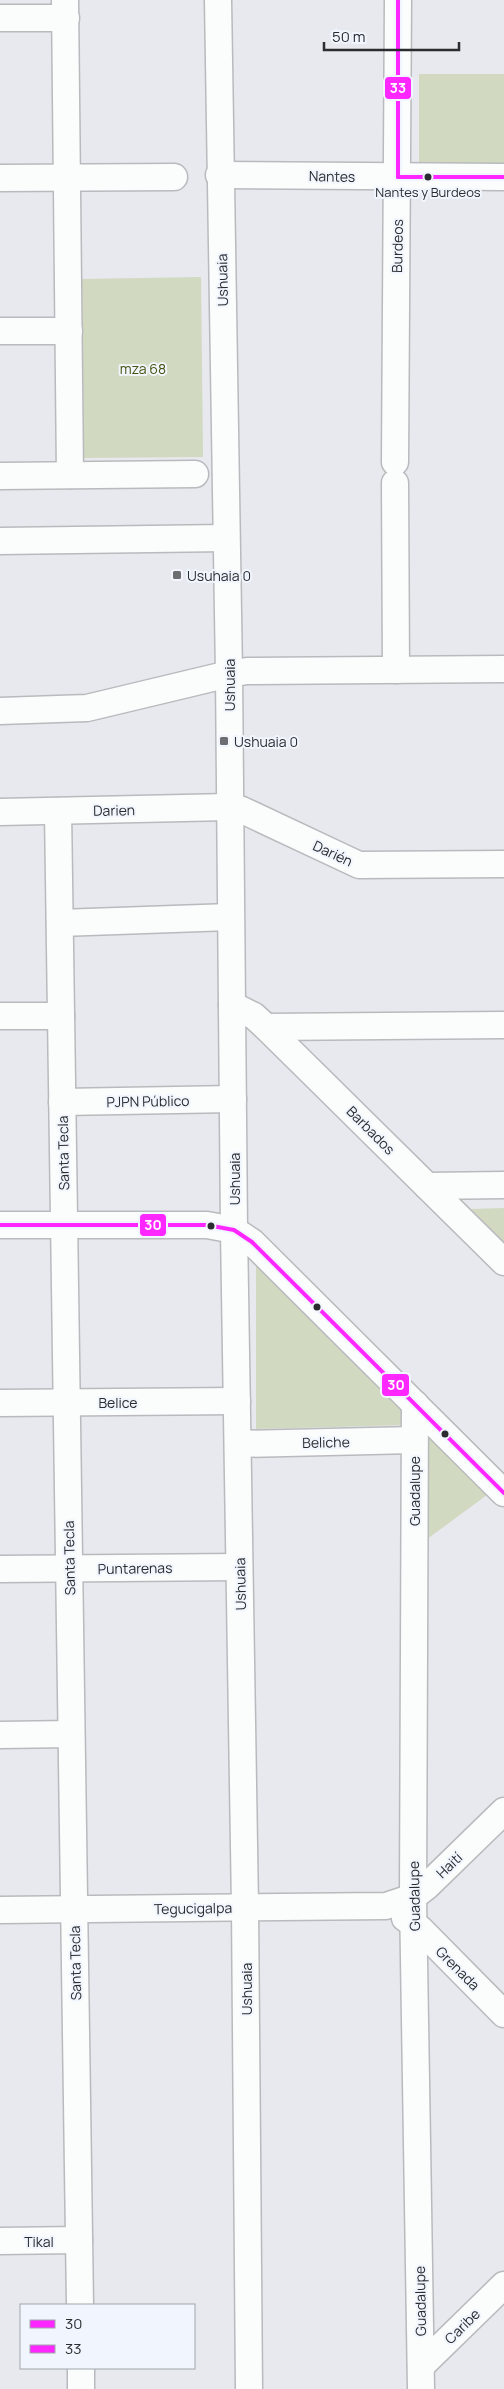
<svg xmlns="http://www.w3.org/2000/svg" width="504" height="2389" font-family="Manrope,sans-serif">
<style>
.green{fill:#d1d9c0}
.lines{fill:none;stroke-linecap:round;stroke-linejoin:round}
.minor-casing{stroke:#b8babd;stroke-width:29}
.minor{stroke:#fbfcfc;stroke-width:26}
.bus-1-casing{stroke:#f1f6fe;stroke-width:8}
.bus-2-casing{stroke:#f1f6fe;stroke-width:8}
.bus-1{stroke:#fe27ff;stroke-width:4}
.bus-2{stroke:#fe27ff;stroke-width:4}
.bus-dot{fill:#2a2c2f;stroke:#f1f6fe;stroke-width:2}
.poi-dot{fill:#6c6e72;stroke:#f1f6fe;stroke-width:2}
.labels{text-anchor:middle;dominant-baseline:central;stroke-width:4;stroke-linejoin:round;paint-order:stroke}
.bus-label{font-size:13px;fill:#2a2c2f;stroke:#f1f6fe}
.street-label{font-size:14px;fill:#2a2c2f;stroke:#f1f6fe}
.park-label{font-size:14px;fill:#47540f;stroke:#f1f6fe}
.poi-label{font-size:14px;fill:#2a2c2f;stroke:#f1f6fe;text-anchor:start}
.line-badge{stroke:#f1f6fe;stroke-width:2}
.badge-label{font-size:14px;text-anchor:middle;font-weight:bold;fill:#fff}
</style>
<rect width="100%" height="100%" fill="#e7e9ee"/>
<g class="green">
<rect x="419" y="74" width="85" height="89"/>
<path d="M201,277l2,180 -119,1 -2,-179z"/>
<path d="M504,1208v34l-33,-33z"/>
<path d="M256,1251l149,157 1,17 -150,4z"/>
<path d="M420,1422l71,70 -68,50z"/>
</g>
<g class="lines">
<defs>
<g id="minor">
<path d="M65,0l5,475"/>
<path d="M218,0l11,674 5,556 11,677 4,482"/>
<path d="M0,18h66"/>
<path d="M219,175l285,2"/>
<path d="M0,178l174,-1"/>
<path d="M0,331h69"/>
<path d="M395,462l3,-462"/>
<path d="M0,476l195,-2"/>
<path d="M395,483l1,187"/>
<path d="M0,541l226,-3"/>
<path d="M0,711l87,-3 142,-34 18,-3 257,-2"/>
<path d="M58,811l22,1494"/>
<path d="M0,812l229,-5 13,3 117,55 145,-1"/>
<path d="M60,923l170,-6"/>
<path d="M232,1005l22,11 12,11 238,235"/>
<path d="M0,1016h61"/>
<path d="M266,1027l238,-2"/>
<path d="M62,1102l171,-3"/>
<path d="M427,1186l77,-1"/>
<path d="M0,1225h207l27,5 18,12 252,251"/>
<path d="M0,1403l237,-2"/>
<path d="M415,1404l-2,493 8,492"/>
<path d="M238,1444l176,-4"/>
<path d="M0,1569l239,-2"/>
<path d="M0,1735l71,-1"/>
<path d="M0,1910l386,-4 27,-9 14,-11 77,-75"/>
<path d="M405,1918l15,11 84,85"/>
<path d="M0,2241l79,-1"/>
<path d="M421,2366l83,-81"/>
<path d="M81,2368v21"/>
</g>
</defs>
<use href="#minor" class="minor-casing"/>
<use href="#minor" class="minor"/>
<defs>
<path id="bus-1" d="M0,1225h207l27,5 18,12 252,251"/>
<g id="bus-2">
<path d="M398,0v177"/>
<path d="M398,177h106"/>
</g>
</defs>
<use href="#bus-1" class="bus-1-casing"/>
<use href="#bus-2" class="bus-2-casing"/>
<use href="#bus-1" class="bus-1"/>
<use href="#bus-2" class="bus-2"/>
</g>
<g class="bus-dot">
<circle cx="428" cy="177" r="4.5"/>
<circle cx="211" cy="1226" r="4.5"/>
<circle cx="317" cy="1307" r="4.5"/>
<circle cx="445" cy="1434" r="4.5"/>
</g>
<g class="poi-dot">
<rect x="172" y="570" width="10" height="10" rx="2.5"/>
<rect x="219" y="736" width="10" height="10" rx="2.5"/>
</g>
<g class="labels">
<g class="bus-label">
<text x="428" y="192">Nantes y Burdeos</text>
</g>
<g class="street-label">
<text transform="translate(332 176) rotate(1)">Nantes</text>
<text transform="translate(397 246) rotate(-89)">Burdeos</text>
<text transform="translate(222 280) rotate(-91)">Ushuaia</text>
<text transform="translate(229 685) rotate(-90)">Ushuaia</text>
<text transform="translate(114 810) rotate(-1)">Darien</text>
<text transform="translate(333 853) rotate(25)">Darién</text>
<text transform="translate(148 1101) rotate(-1)">PJPN Público</text>
<text transform="translate(371 1130) rotate(45)">Barbados</text>
<text transform="translate(63 1153) rotate(-91)">Santa Tecla</text>
<text transform="translate(234 1179) rotate(-90)">Ushuaia</text>
<text x="118" y="1402">Belice</text>
<text transform="translate(326 1442) rotate(-1)">Beliche</text>
<text transform="translate(414 1491) rotate(-90)">Guadalupe</text>
<text transform="translate(69 1558) rotate(-91)">Santa Tecla</text>
<text transform="translate(135 1568) rotate(-1)">Puntarenas</text>
<text transform="translate(240 1584) rotate(-91)">Ushuaia</text>
<text transform="translate(449 1865) rotate(-44)">Haití</text>
<text transform="translate(414 1896) rotate(-91)">Guadalupe</text>
<text transform="translate(193 1908) rotate(-1)">Tegucigalpa</text>
<text transform="translate(75 1963) rotate(-91)">Santa Tecla</text>
<text transform="translate(458 1968) rotate(45)">Grenada</text>
<text transform="translate(246 1989) rotate(-90)">Ushuaia</text>
<text x="39" y="2241">Tikal</text>
<text transform="translate(420 2301) rotate(-91)">Guadalupe</text>
<text transform="translate(462 2326) rotate(-45)">Caribe</text>
</g>
<g class="park-label">
<text x="143" y="368">mza 68</text>
</g>
<g class="poi-label">
<text x="187" y="575">Usuhaia 0</text>
<text x="234" y="741">Ushuaia 0</text>
</g>
</g>
<g class="line-badge">
<rect x="384" y="76" width="28" height="24" rx="5" fill="#fe27ff"/>
<rect x="139" y="1213" width="28" height="24" rx="5" fill="#fe27ff"/>
<rect x="381" y="1373" width="29" height="24" rx="5" fill="#fe27ff"/>
</g>
<g class="badge-label">
<text x="398" y="93">33</text>
<text x="153" y="1230">30</text>
<text x="396" y="1390">30</text>
</g>
<rect x="20" y="2304" width="175" height="65" fill="#f1f6fe" stroke="#a1a5ab"/>
<rect x="30" y="2320" width="25" height="8" fill="#fe27ff" stroke="#a1a5ab"/>
<text x="65" y="2329" font-size="15" fill="#2a2c2f">30</text>
<rect x="30" y="2345" width="25" height="8" fill="#fe27ff" stroke="#a1a5ab"/>
<text x="65" y="2354" font-size="15" fill="#2a2c2f">33</text>
<path d="M324 42v8h135v-8" fill="none" stroke="#2a2c2f" stroke-width="2.5"/>
<text x="332" y="42" font-size="15" fill="#2a2c2f" stroke="#f1f6fe" stroke-width="4" paint-order="stroke">50 m</text>
</svg>
